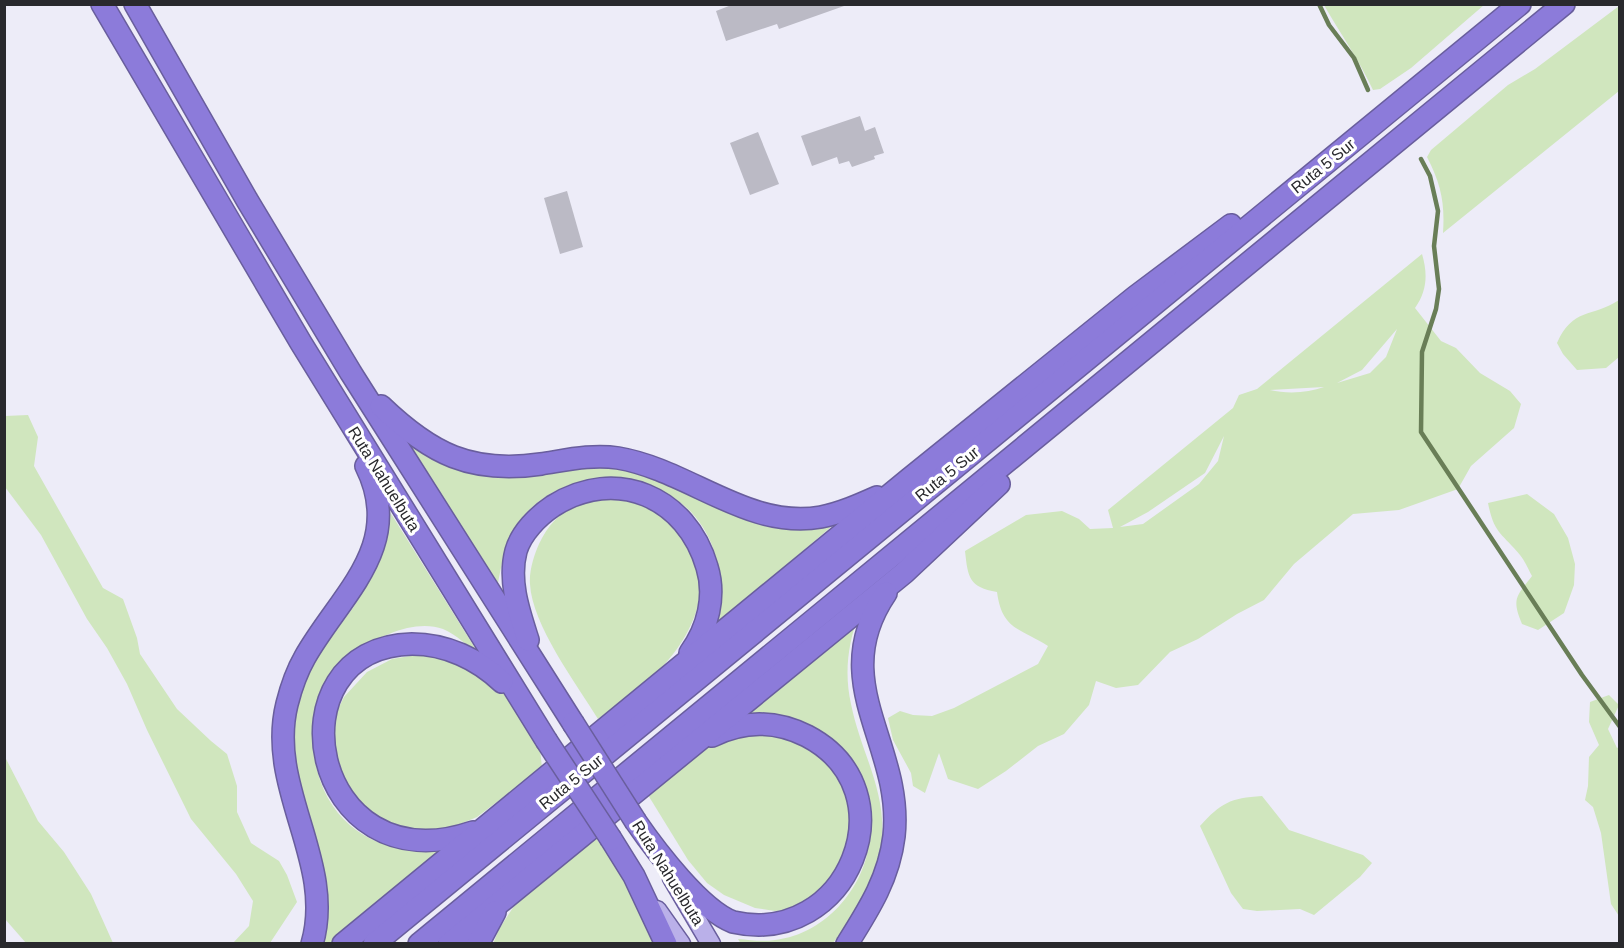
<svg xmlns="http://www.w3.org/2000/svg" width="1624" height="948" font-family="Helvetica,sans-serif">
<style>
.green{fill:#d0e6be;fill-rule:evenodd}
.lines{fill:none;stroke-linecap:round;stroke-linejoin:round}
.stream{stroke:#697e57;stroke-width:4.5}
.building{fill:#bbbac5}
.primary-casing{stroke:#695e9d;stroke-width:21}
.highway-casing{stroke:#695e9d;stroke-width:24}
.primary{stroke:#bab0e9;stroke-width:18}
.highway{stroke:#8c7bda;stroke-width:21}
.highway-bridge-casing{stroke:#695e9d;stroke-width:24;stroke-linecap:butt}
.highway-bridge{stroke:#8c7bda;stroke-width:21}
.labels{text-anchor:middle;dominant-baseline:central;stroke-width:6;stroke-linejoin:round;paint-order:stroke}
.street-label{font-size:16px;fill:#29292d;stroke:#fff}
</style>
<rect width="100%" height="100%" fill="#edecf8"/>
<g class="green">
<path d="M1324,5h160l-73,63 -31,21 -7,1c-14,-30 -33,-57 -49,-85z"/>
<path d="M1619,6v85l-176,142c2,-30 -2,-49 -16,-76l4,-7 77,-65 27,-16z"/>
<path d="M1422,254c6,20 5,37 -7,54l26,33 15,7 24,25 30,18 11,13 -7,24 -43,38 -13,23 -59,21 -46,4 -59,50 -30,36 -27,14 -39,25 -28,13 -32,33 -22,3 -20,-7 -7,24 -25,29 -26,12 -32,25 -28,18 -30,-10 -9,-26 -14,40 -12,-7 -2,-13 -18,-33 -5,-22 12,-7 13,4 19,1 22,-8 84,-44 10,-18c-28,-18 -46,-16 -51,-54 -28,-5 -29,-14 -32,-41l61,-36 36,-4 17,8 11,10 23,-1 -5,-18 125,-102 6,-13 18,-6zM1397,329l-11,28 -16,16 -33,10 25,-13zM1324,387c-16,6 -37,7 -54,3zM1224,436l-6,25 -19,23 -56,40 -23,3 28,-15 57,-39z"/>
<path d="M1619,300v57l-13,11 -29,2 -14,-16 -6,-11c16,-36 35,-25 62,-43z"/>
<path d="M28,415l10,22 -4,29 69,122 20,11 14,39 3,16 37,55 34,32 16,13 10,32v26l14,31 28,18 8,14 10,27 -27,41h-37l16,-17 4,-25 -17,-27 -45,-55 -44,-89 -20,-46 -20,-36 -20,-29 -46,-84 -36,-48v-71z"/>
<path d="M395,429c26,31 55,41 94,47 44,-4 109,-17 151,-5 45,14 97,55 144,58 19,2 37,-4 55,-9l-126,108c3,-26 9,-52 1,-77 -26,-82 -141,-97 -193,-32 -14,17 -19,43 -23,64z"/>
<path d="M1527,494l27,20 14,24 7,26 -1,21 -10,28 -26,17 -16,-6c-11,-26 -5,-28 10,-48 -4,-7 -7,-15 -12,-21 -18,-22 -26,-21 -32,-52z"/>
<path d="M608,497c34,2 62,14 78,46 4,8 10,16 12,25 10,35 -13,75 -36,99 -18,20 -43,35 -64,52 -22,-36 -66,-94 -68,-135 -1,-13 4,-29 9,-40 16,-33 35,-40 69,-47z"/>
<path d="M385,504l95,152c-11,-9 -23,-21 -37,-27 -26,-10 -63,6 -83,21 -10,17 -21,34 -31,51 -4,8 -11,16 -14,24 -4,13 -1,32 2,45 16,63 71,88 131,78l-117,95 -15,1 -27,-207 14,-54 16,-30 34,-45 20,-34 7,-18z"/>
<path d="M859,614c-11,29 -15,59 -8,90 11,54 40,92 29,151 -5,24 -17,46 -30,67 -5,7 -12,14 -17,21l-92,1 -3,-5c12,1 24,3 37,1 52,-6 94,-56 95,-108 0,-18 -6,-36 -10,-54l-98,-64 -24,3z"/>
<path d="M422,654l31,5 45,28 22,27 20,34 2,20 -65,49 -29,12 -50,2 -42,-26 -24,-58v-19l4,-15 8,-16 23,-25 25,-13z"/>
<path d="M1609,695l10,10 -11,24 9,19 2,-1v169l-8,-12 -10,-71 -8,-26 -8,-7 3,-14 1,-29 10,-12 -10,-23 1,-20z"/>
<path d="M762,731l40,12 32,27 12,19 7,24 -3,38 -28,41 -33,18 -14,1 -20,-3 -31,-13 -17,-12 -19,-23 -40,-65 53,-44 21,-12z"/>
<path d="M4,755l34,66 26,31 27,42 22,49h-87l-21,-24z"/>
<path d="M1262,796l27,34 74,25 9,8 -12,14 -46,38 -14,-6 -43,2 -14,-2 -12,-16 -31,-67c21,-23 30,-28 62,-30z"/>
<path d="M593,834l30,42 38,68h-168l6,-15 21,-32z"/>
</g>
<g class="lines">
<g class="stream">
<path d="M1319,4l10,21 25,33 14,32"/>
<path d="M1421,159l9,17 8,35 -4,35 5,43 -3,20 -14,43 -1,80 161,243 38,52"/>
</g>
</g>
<g class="building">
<path d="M734,4h109l1,2 -65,23 -2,-5 -51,17 -10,-30z"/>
<path d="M860,116l5,15 10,-4 9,26 -10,3 1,3 -23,8 -3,-6 -10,3 -2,-7 -25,9 -11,-30z"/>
<path d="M758,132l21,52 -29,11 -20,-52z"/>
<path d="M567,191l16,56 -23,7 -16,-56z"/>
</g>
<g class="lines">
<defs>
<g id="primary">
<path d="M672,878l39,66"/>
<path d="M657,910l24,34"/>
</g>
<g id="highway">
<path d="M102,4l199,339 245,397"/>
<path d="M135,4l112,196 104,173 222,350"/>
<path d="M381,406c50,48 90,68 160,58 26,-4 51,-10 77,-6 71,12 130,72 203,59 20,-4 38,-12 56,-20"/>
<path d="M528,640c-9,-28 -20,-59 -12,-89 5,-18 22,-35 37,-45 63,-40 134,-9 154,61 9,29 1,61 -17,86"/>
<path d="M636,822c20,29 65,88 97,100 115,26 179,-131 74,-186 -32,-16 -63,-16 -95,0"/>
<path d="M473,832c-164,56 -206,-185 -61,-188 34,0 66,15 90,38"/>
<path d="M611,839l23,37 32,68"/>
<path d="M312,944c24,-82 -46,-156 -25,-240 4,-16 10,-33 18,-47 35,-62 101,-111 61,-191"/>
<path d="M343,944l566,-465 226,-182 96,-72"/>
<path d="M374,944l1146,-940"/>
<path d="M419,944l1145,-940"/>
<path d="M449,944l455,-371 95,-89"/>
<path d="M478,944l17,-32"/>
<path d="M847,944c22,-35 42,-66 47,-108 10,-91 -69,-153 -8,-243"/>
</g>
</defs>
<use href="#primary" class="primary-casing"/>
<use href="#highway" class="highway-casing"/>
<use href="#primary" class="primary"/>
<use href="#highway" class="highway"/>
<defs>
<g id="highway-bridge">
<path d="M573,723l63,99"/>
<path d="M546,740l65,99"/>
</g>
</defs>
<use href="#highway-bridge" class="highway-bridge-casing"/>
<use href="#highway-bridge" class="highway-bridge"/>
</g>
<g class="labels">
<g class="street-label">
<text transform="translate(1323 166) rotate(-39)">Ruta 5 Sur</text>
<text transform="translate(947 474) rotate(-39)">Ruta 5 Sur</text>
<text transform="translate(384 479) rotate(58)">Ruta Nahuelbuta</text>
<text transform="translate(571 782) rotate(-39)">Ruta 5 Sur</text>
<text transform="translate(668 873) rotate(58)">Ruta Nahuelbuta</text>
</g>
</g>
<rect width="1624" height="948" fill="none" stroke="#29292d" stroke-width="12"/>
</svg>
